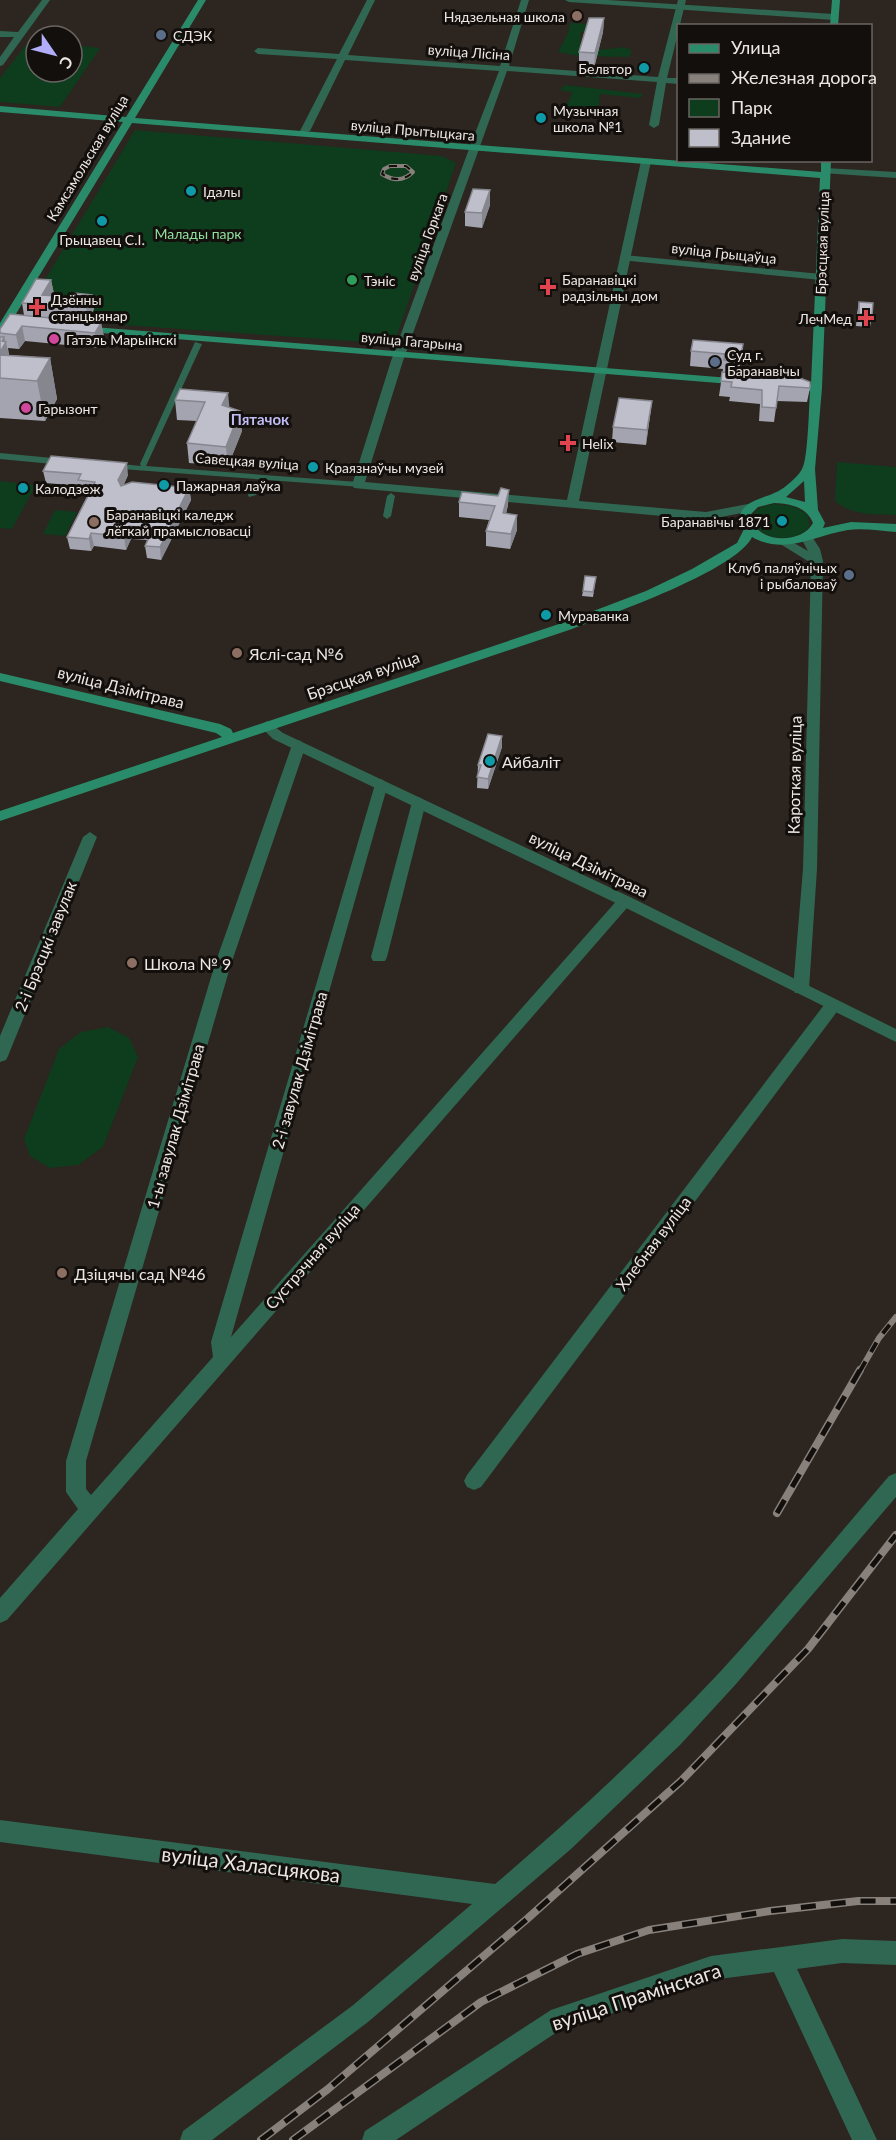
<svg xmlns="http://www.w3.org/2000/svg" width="896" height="2140" font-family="Lato,sans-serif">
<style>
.green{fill:#0d3d1c}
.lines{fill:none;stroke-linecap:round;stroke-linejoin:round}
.pedestrian{fill:#306752;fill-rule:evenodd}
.minor{fill:#306752;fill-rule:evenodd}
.tertiary{fill:#306752;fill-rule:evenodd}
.secondary{fill:#2a8b6a;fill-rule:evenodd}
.rail-far2-casing{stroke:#87807b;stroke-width:4}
.rail-far1-casing{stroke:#87807b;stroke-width:6}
.rail-casing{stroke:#87807b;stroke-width:8}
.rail-far2{stroke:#130f0c;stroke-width:2;stroke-dasharray:7;stroke-linecap:butt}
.rail-far1{stroke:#130f0c;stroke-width:4;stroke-dasharray:11;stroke-linecap:butt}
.rail{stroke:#130f0c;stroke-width:5;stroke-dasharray:15;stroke-linecap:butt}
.wall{fill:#a3a4af}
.shaded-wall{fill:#85868e}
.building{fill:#bebfcb;stroke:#85868e;stroke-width:1.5}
.education-dot{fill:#8d6e63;stroke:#130f0c;stroke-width:2}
.service-dot{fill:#5c6f8a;stroke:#130f0c;stroke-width:2}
.culture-dot{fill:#0f9aa8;stroke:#130f0c;stroke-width:2}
.leisure-dot{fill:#2e9e5b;stroke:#130f0c;stroke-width:2}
.health-dot{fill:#e0444e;stroke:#130f0c;stroke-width:2}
.hotel-dot{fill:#d1479c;stroke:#130f0c;stroke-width:2}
.labels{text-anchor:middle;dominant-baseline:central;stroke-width:6;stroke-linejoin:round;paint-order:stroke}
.far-poi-label{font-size:14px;fill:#ede7e3;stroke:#130f0c;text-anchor:start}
.far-street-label{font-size:14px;fill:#ede7e3;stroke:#130f0c}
.far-park-label{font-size:14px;fill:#8fe09f;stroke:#130f0c}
.far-neighbourhood-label{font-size:15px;font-weight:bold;fill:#bfbcf5;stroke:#130f0c}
.poi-label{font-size:16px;fill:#ede7e3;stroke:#130f0c;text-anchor:start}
.street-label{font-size:16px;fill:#ede7e3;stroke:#130f0c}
.near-street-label{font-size:20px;fill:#ede7e3;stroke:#130f0c}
</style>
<rect width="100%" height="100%" fill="#2d251f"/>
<g class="green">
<path d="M570,23l21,1 -3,5 -7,4 -1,13c17,6 28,3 44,1l7,3v4l-3,3 -49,-1 -21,-4 10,-19z"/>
<path d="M29,41h7v31h36v-27l28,3 -40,59 -60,-5v-24z"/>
<path d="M565,85l78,9 -3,4 -40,-4 -1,12h-14l-4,6 -19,-5 -1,-3 8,-2 3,-10 -12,-2z"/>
<path d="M135,130l307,26 14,7 -62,181 -372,-26z"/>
<path d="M837,462l59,5v48c-22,-1 -44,1 -61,-14z"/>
<path d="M0,481l36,4 -24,44 -12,-1z"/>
<path d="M774,504l19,2 14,8 3,11c-11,20 -52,16 -59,-6 4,-11 12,-13 23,-15z"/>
<path d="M55,510l22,2 -12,24 -22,-2z"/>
<path d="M108,1027l21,11 9,19 -35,90 -25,18 -28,3 -20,-12 -6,-17 35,-90 22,-17z"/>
</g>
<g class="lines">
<g class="pedestrian">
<path d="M195,342l7,2 -56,122 212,16 4,3 -1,2 -253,-19v-4l3,-1 30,3 -1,-2z"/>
<path d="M0,453l63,6 4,3 -4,3 -63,-6z"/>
<path d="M257,481l4,3 -5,11 -7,2 -1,-2 5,-11z"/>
<path d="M391,493l4,3 -4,20 -4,3 -4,-3 4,-20z"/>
</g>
<g class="minor">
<path d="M42,0h8l-47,65 -3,1v-9l14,-20h-14v-6l18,1z"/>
<path d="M367,0h8l-27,55 152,11 21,-66h8l-20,66 149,11 20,-77h8l-19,78h11v6l-12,-1 -7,42 -5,3 -5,-3 8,-43 -150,-11 -28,78 -5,3 -5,-3 30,-78 -154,-11 -35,71 -8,2 -2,-2 37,-72 -79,-5 -4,-3 4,-3 81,6z"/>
<path d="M825,168l71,4v6l-74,-5v-4z"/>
<path d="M624,255l197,19 5,3 -5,3 -201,-20v-4z"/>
<path d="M807,534l4,1 9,14 3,12 -6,308 -8,120 -2,4h-12l-2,-4 10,-120 8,-306 -34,-21 2,-3h8l21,12 -7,-13z"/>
<path d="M299,740l7,5 -75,219 -145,497v28l5,6 122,-138 -2,-15 165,-561 5,-2 7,5 -157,553 389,-440h10l3,4 -626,719 -7,3v-25l78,-89 -12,-17v-31l149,-497 77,-219z"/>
<path d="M419,797l7,5 -39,155 -2,4h-12l-2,-4 41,-155z"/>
<path d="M90,832l7,5 -89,219 -2,4 -6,2v-26l83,-199z"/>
<path d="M833,999l6,2 2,4 -2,4 -358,478 -7,3 -7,-3 -3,-6 3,-6 360,-474z"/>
<path d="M896,1473v24l-160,187 -56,61 -109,104 -203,173 -156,118h-32l3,-9 169,-125 120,-102 -472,-62v-22l495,64c79,-67 154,-137 225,-212 58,-63 113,-131 169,-196z"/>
<path d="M842,1939l54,2v24l-54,-2 -45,6 80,171h-25l-78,-168 -63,8 -154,52 -161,108h-34l3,-9 186,-121 160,-54z"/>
</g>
<g class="tertiary">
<path d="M565,0h43l226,14 4,3 -4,3 -265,-18z"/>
<path d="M474,146l5,3 -76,212 -38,121 202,18 74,-339 5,-3 5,3 -72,340 127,11 42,-8 4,1v6l-46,9 -352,-32 -2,-3 39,-124 78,-212z"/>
<path d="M267,721l16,12 347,164 266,132v13l-276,-137 -347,-166 -13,-13z"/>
</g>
<g class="secondary">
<path d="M198,0h8l-71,118 686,54v-12h10l-9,228 -7,81 3,41 7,13 -2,5 28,-6 45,2v8c-15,-1 -33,-4 -48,-2 -33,5 -63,26 -96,7 -15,33 -143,78 -180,92l-572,192v-10l222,-74 -6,-4 -216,-52v-8l220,51 11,5 2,4 329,-110 84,-32 46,-22 45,-26 7,-14 -5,-7c0,-25 31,-22 47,-36 5,-4 13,-11 16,-17 6,-9 7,-64 8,-78l-23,-2 -6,-3 6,-3 24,1 9,-206 -688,-55 -127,209 -5,3v-12l123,-201 -123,-10v-6l126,11zM804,481l1,21 -19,-5zM774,503c16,1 32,3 39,20 -12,23 -61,20 -62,-9l7,-7z"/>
<path d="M832,0h8l-2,26h-8z"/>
<path d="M81,326l662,53 6,3 -6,3 -666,-54v-4z"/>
</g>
<defs>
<path id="rail-far2" d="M390,166h16l7,6c-9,9 -20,9 -31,2l2,-5z"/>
<path id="rail-far1" d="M860,1371l19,-33 17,-21"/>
<g id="rail">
<path d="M777,1513l83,-143"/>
<path d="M261,2140l67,-51 199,-170 154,-138 127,-132 88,-114"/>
<path d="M293,2140l188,-138 96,-48 72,-24 121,-19 88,-10h38"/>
</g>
</defs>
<use href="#rail-far2" class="rail-far2-casing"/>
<use href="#rail-far1" class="rail-far1-casing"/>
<use href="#rail" class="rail-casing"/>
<use href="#rail-far2" class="rail-far2"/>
<use href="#rail-far1" class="rail-far1"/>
<use href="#rail" class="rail"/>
</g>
<g class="wall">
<path d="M604,18l-1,14 -9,36 -15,-1v-15z"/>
<path d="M490,190v15l-8,23 -17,-2v-14z"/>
<path d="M51,280l3,14 -1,2 19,1 20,-2 2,14 -6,12 13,2 3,14 -7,11 -72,-7 -6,8 -11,-1 1,7 41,3 7,41 -12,22 -45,-3v-89l24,-14 -2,-12z"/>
<path d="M859,302l13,13 -2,12 -14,-1 1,-12z"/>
<path d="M743,344l-4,29 71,15 -3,14 -30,-1 -3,21 -15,-1 1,-17 -31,-3 1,-4 -11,-1 4,-27 -33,-3 1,-15z"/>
<path d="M180,389l49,19 13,23 -14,35 -39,-3 -2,-20 10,-22 -20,-1 -2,-20z"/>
<path d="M652,401l-6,44 -34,-3 1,-15z"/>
<path d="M43,471l85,4 -4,9 65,4 2,12 -30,60 -14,-2 -2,-12 2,-6 -16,-1 -5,11 -32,-4 -3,5 -21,-2 -3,-12 22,-44h-9l-1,-7 -33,-3z"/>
<path d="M459,502l49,3 -2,9 11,1v15l-7,19 -24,-3v-15l3,-11 -30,-3z"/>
<path d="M596,577l-3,20 -11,-1 1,-5z"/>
<path d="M502,736v11l-14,42 -11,-1 1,-23z"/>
</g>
<g class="shaded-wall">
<path d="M604,18l-1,14 -9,36 1,-15z"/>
<path d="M490,190v15l-8,23v-15z"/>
<path d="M51,280l3,14 -6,11 -6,-10z"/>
<path d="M92,295l2,14 -6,12 -2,-14z"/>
<path d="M101,323l3,14 -7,11 -2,-15z"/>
<path d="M22,326l3,15 -6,8 -3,-14z"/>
<path d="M4,337l2,6v-1l8,37 -14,-18v-9l2,-11z"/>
<path d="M50,358l7,41 -12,22 -8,-40z"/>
<path d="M228,393l2,20 -8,-8z"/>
<path d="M652,401l-2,15 -4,29 1,-15z"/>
<path d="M240,411l2,20 -14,35 -2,-19z"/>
<path d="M127,463l1,12 -8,18 -2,-13z"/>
<path d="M189,488l2,12 -30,60 -1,-13z"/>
<path d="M509,490l-1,15 -6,23 1,-15z"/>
<path d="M517,515v15l-7,19 1,-15z"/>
<path d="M129,526l2,13 -5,11 -2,-13z"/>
<path d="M91,533l3,13 -3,5 -2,-12z"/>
<path d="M502,736v11l-14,42v-10z"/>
</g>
<g class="building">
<path d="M589,18h15l-9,35 -16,-1z"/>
<path d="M473,189l17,1 -8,23 -17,-1z"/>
<path d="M36,279l15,1 -9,15 30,2 2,-4 18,2 -6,12 -64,-4z"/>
<path d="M859,302l14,1 -1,12 -13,-1z"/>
<path d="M10,314l91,9 -6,10 -73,-7 -6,9 -16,-2v-4z"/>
<path d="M0,337h4l-2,4 4,1 -6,10z"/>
<path d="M693,340l50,4 -3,17 -16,-1 1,-6 -34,-3z"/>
<path d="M0,355l50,3 -13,23 -37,-3z"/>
<path d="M722,372l78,6 10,4v6l-31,-2 -3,22 -14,-1v-17l-31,-3 1,-5 -11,-1z"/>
<path d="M180,389l48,4 -6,12 18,6 -14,36 -39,-4 18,-41 -30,-2z"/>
<path d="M619,398l33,3 -5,29 -34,-3z"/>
<path d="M51,456l76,7 -9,17 3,6 11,-4 57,6 -29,59 -15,-1 8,-17 -24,-3 -5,11 -33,-4 -2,6 -22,-2 28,-55 -17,-2 3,-6 -38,-3z"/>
<path d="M501,488l8,2 -6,23 14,2 -6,19 -25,-3 9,-25 -36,-4 3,-10 36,4z"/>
<path d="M585,576l11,1 -3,15 -10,-1z"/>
<path d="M488,734l14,2 -14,43 -11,-2 4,-12h-3z"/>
</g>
<g class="education-dot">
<circle cx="577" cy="16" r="6"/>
<circle cx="94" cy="522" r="6"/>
<circle cx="237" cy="653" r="6"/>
<circle cx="132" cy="963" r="6"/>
<circle cx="62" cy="1273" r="6"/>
</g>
<g class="service-dot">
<circle cx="161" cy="35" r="6"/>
<circle cx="715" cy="362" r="6"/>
<circle cx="849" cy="575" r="6"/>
</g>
<g class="culture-dot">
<circle cx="644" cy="68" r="6"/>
<circle cx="541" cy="118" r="6"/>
<circle cx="191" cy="191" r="6"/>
<circle cx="102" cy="221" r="6"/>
<circle cx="313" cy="467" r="6"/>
<circle cx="164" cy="485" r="6"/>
<circle cx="23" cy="488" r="6"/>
<circle cx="782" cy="521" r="6"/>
<circle cx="546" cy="615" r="6"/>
<circle cx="490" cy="761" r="6"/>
</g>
<circle class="leisure-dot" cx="352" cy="280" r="6"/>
<g class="health-dot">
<path d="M545 278h6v6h6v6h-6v6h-6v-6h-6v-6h6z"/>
<path d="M34 298h6v6h6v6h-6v6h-6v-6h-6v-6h6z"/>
<path d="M863 309h6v6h6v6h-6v6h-6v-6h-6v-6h6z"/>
<path d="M565 434h6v6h6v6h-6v6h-6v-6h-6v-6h6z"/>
</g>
<g class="hotel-dot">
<circle cx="54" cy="339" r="6"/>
<circle cx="26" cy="408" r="6"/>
</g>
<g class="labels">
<g class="far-poi-label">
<text x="565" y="16" text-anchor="end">Нядзельная школа</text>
<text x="173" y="35">СДЭК</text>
<text x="632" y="68" text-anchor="end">Белвтор</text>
<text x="553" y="110">Музычная<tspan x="553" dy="16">школа №1</tspan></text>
<text x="203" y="191">Ідалы</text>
<text x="102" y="239" text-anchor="middle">Грыцавец С.І.</text>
<text x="562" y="279">Баранавіцкі<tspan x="562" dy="16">радзільны дом</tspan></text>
<text x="364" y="280">Тэніс</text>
<text x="51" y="299">Дзённы<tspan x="51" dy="16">станцыянар</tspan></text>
<text x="852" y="318" text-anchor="end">ЛечМед</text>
<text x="66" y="339">Гатэль Марыінскі</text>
<text x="727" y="354">Суд г.<tspan x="727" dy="16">Баранавічы</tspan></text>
<text x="38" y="408">Гарызонт</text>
<text x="582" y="443">Helix</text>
<text x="325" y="467">Краязнаўчы музей</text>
<text x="176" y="485">Пажарная лаўка</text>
<text x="35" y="488">Калодзеж</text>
<text x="106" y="514">Баранавіцкі каледж<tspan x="106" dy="16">лёгкай прамысловасці</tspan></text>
<text x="770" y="521" text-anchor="end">Баранавічы 1871</text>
<text x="837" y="567" text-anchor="end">Клуб паляўнічых<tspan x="837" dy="16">і рыбаловаў</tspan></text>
<text x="558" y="615">Мураванка</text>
</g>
<g class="far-street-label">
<text transform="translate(469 52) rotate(4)">вуліца Лісіна</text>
<text transform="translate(413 130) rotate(5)">вуліца Прытыцкага</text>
<text transform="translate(87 158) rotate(-59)">Камсамольская вуліца</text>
<text transform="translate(427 237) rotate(-70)">вуліца Горкага</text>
<text transform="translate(822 243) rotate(-88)">Брэсцкая вуліца</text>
<text transform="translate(724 253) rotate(6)">вуліца Грыцаўца</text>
<text transform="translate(412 341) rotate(5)">вуліца Гагарына</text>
<text transform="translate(247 461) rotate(4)">Савецкая вуліца</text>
</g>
<g class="far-park-label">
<text x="198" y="233">Малады парк</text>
</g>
<g class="far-neighbourhood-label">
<text x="260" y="419">Пятачок</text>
</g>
<g class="poi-label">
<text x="249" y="653">Яслі-сад №6</text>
<text x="502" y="761">Айбаліт</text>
<text x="144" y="963">Школа № 9</text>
<text x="74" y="1273">Дзіцячы сад №46</text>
</g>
<g class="street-label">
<text transform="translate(363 675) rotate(-19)">Брэсцкая вуліца</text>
<text transform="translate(121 687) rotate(14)">вуліца Дзімітрава</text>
<text transform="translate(794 775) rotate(-89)">Кароткая вуліца</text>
<text transform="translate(589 864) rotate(26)">вуліца Дзімітрава</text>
<text transform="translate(45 946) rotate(-68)">2-і Брэсцкі завулак</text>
<text transform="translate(299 1070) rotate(-74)">2-і завулак Дзімітрава</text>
<text transform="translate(175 1126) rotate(-74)">1-ы завулак Дзімітрава</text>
<text transform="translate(653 1243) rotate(-53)">Хлебная вуліца</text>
<text transform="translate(312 1256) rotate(-49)">Сустрэчная вуліца</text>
</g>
<g class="near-street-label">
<text transform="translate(251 1864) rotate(7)">вуліца Халасцякова</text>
<text transform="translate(636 1996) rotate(-18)">вуліца Прамінскага</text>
</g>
</g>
<rect x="677" y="24" width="195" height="138" fill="#130f0c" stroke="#6a6562" stroke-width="1.5"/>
<rect x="689" y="44" width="30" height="9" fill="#2a8b6a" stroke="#6a6562" stroke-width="1.5"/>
<text x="731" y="54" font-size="18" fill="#ede7e3">Улица</text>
<rect x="689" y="74" width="30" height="9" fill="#87807b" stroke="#6a6562" stroke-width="1.5"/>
<text x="731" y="84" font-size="18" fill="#ede7e3">Железная дорога</text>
<rect x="689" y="99" width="30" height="18" fill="#0d3d1c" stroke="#6a6562" stroke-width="1.5"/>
<text x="731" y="114" font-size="18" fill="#ede7e3">Парк</text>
<rect x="689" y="129" width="30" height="18" fill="#bebfcb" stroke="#6a6562" stroke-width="1.5"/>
<text x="731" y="144" font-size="18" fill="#ede7e3">Здание</text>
<g transform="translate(54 54) rotate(125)"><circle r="28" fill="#130f0c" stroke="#6a6562" stroke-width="1.5"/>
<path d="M0-4.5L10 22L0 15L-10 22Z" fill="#b2adf9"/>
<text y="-9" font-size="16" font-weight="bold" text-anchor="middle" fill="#ede7e3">С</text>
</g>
</svg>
